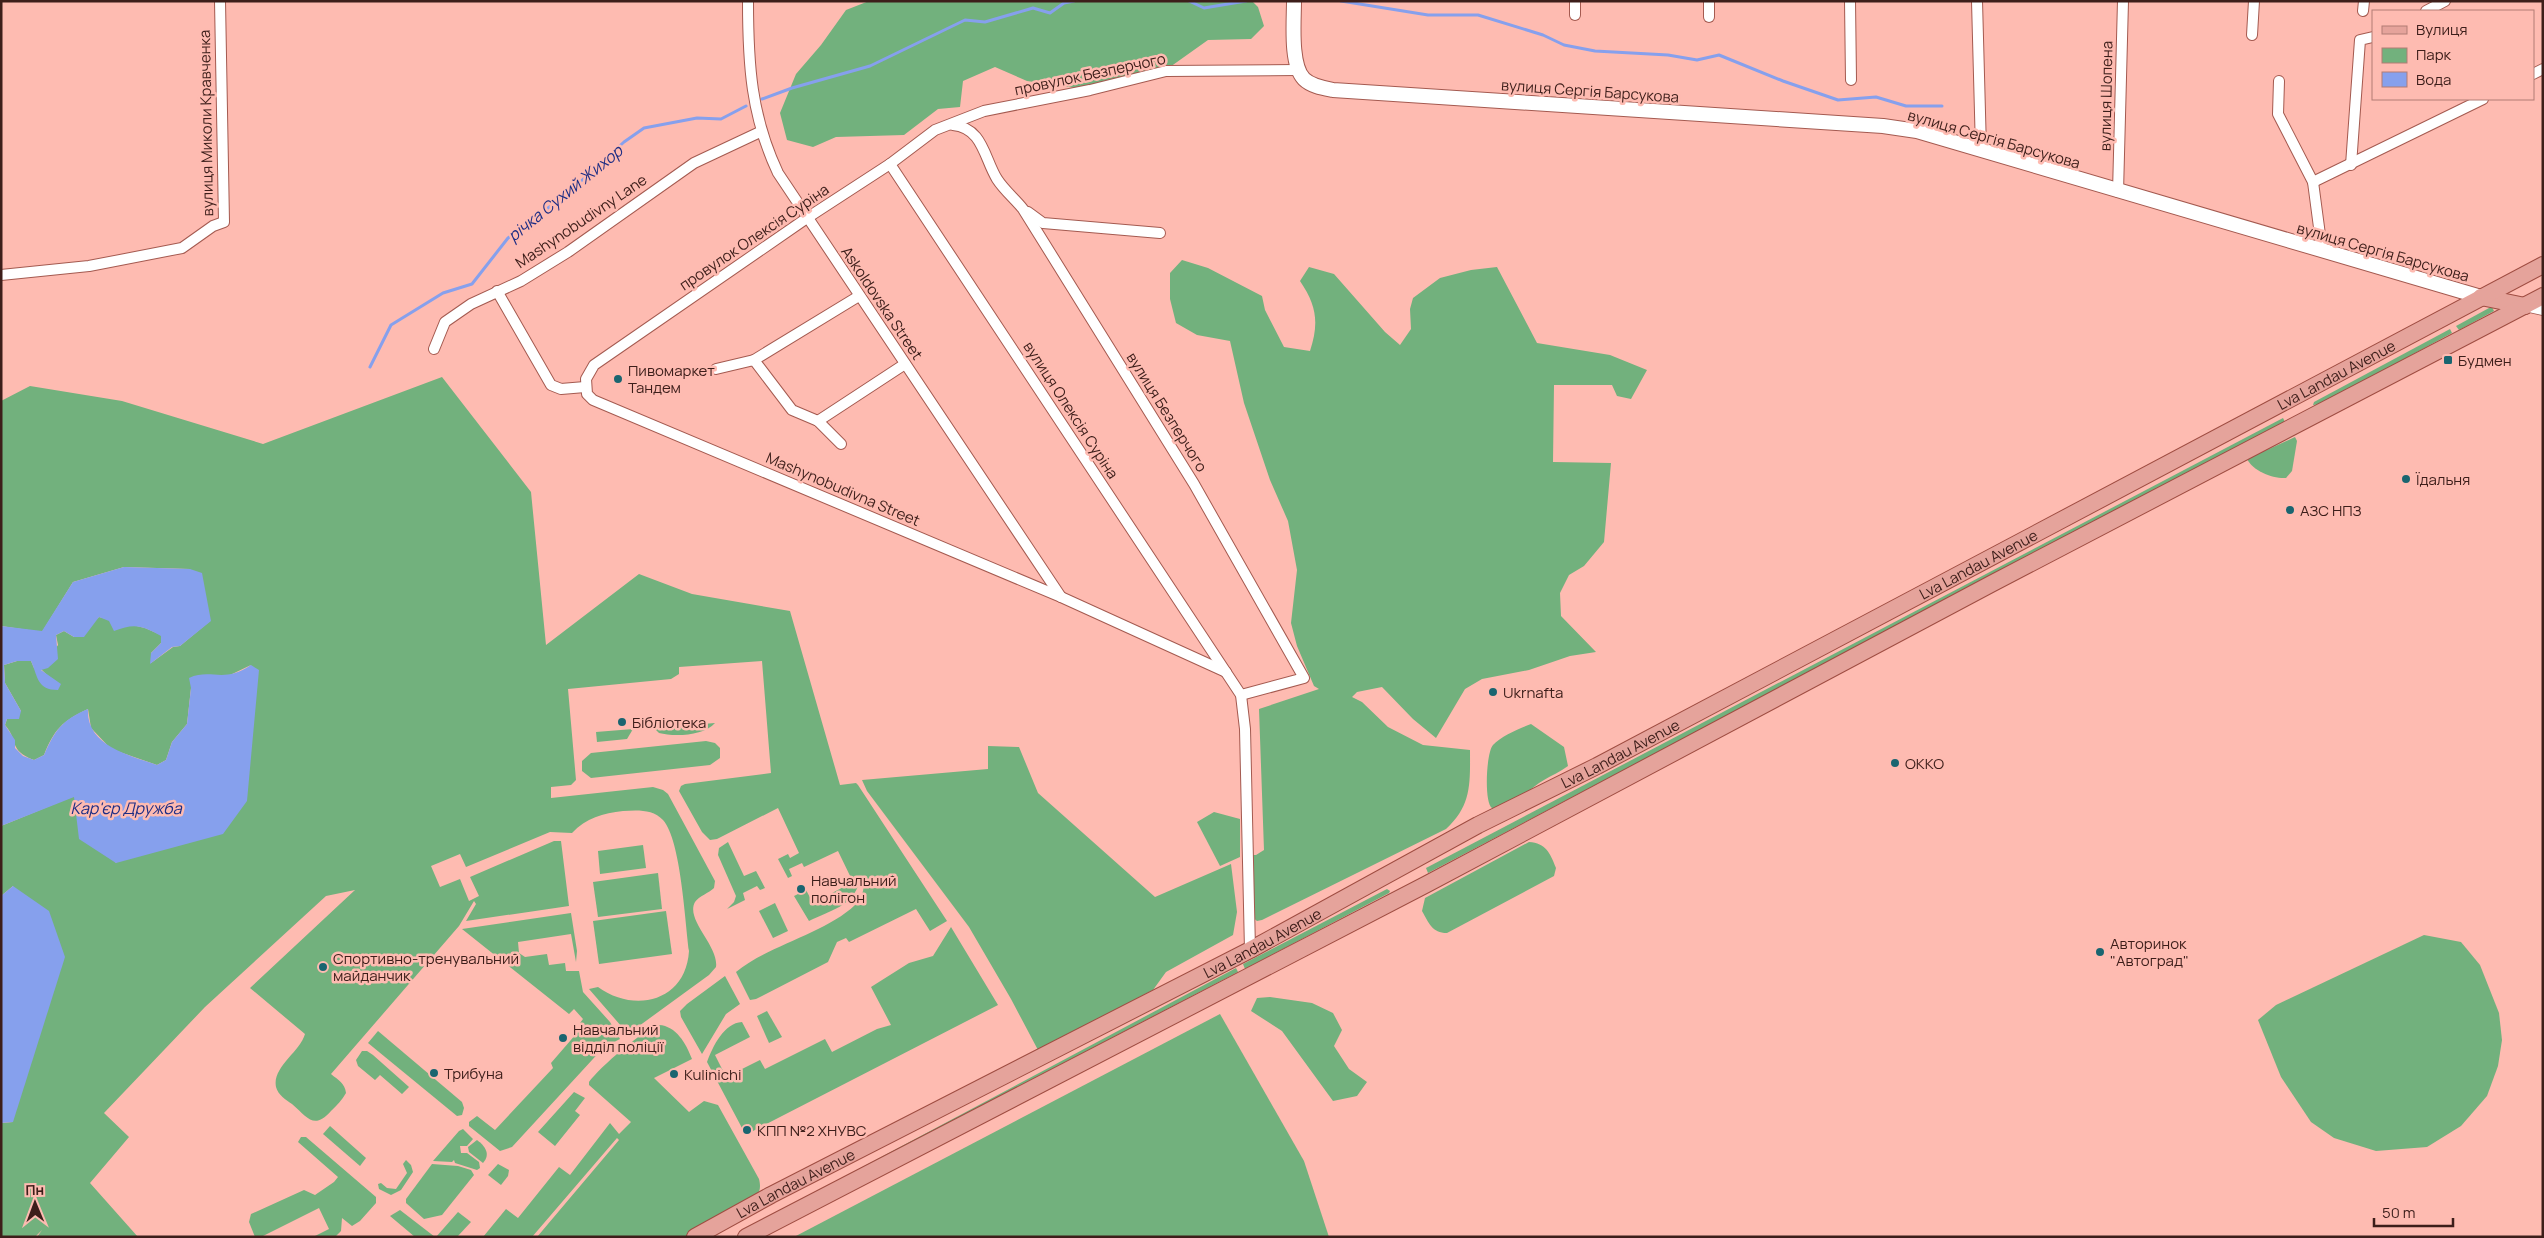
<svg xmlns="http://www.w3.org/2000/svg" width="2544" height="1238" font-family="Manrope,sans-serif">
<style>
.green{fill:#72b17d}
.water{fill:#86a0ed}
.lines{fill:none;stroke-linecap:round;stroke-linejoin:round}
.stream{stroke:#86a0ed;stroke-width:3}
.street-casing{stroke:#a45a50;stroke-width:12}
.secondary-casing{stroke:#a45a50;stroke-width:16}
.primary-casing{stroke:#9f4d42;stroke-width:18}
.street{stroke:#fff;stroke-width:10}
.secondary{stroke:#fff;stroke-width:14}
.primary{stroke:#e5a39b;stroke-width:16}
.poi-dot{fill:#1a6570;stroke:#febbb1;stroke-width:2}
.labels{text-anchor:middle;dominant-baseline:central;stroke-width:5;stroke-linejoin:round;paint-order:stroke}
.street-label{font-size:15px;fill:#3d1e1a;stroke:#febbb1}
.poi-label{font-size:15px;fill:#3d1e1a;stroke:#febbb1;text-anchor:start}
.water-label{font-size:16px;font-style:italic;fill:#1d2d84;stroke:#febbb1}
</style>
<rect width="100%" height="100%" fill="#febbb1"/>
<g class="green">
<path d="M869,1h383l6,6 6,19 -13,13 -43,1 -38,27 -80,23 -63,-9 -32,-14 -32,14 -3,26 -22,2 -34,26 -68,2 -23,10 -26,-7 -7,-27 16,-39 25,-29 25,-35z"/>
<path d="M1182,260l26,8 54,28 3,14 19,37 26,4c9,-28 7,-45 -10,-70l9,-14 25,7 51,58 15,13 11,-16 -1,-20 3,-11 27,-20 31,-8 26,-3 40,76 73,12 37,15 -16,29 -14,-3 -5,-11h-58l-1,77 58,1 -7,79 -20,24 -15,9 -9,18 1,23 35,36 -26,4 -41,14 -47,9 -17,10 -29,49 -23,-19 -31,-32 -25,5 -5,5 10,5 26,25 35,18 47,5c0,33 2,55 -24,79l-184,91 -5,1 -7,-6 -1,-60h7l8,-5 -5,-141 60,-20 -5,-3 -17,-40 -6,-23 6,-53 -9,-49 -18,-41 -26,-77 -14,-62 -33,-6 -21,-12 -6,-24v-26z"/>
<path d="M2489,308l3,-1 2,4 -35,19 -3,-4z"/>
<path d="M2450,329l2,4 -131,71 -8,1 1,-3z"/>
<path d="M442,377l89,115 15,153 93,-71 53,20 98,17 50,174 16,-2 2,2 89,136 -17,10 -14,-22 -67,33 -3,-4 -9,4 -9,20 -72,37 -6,1 -14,-28c31,-26 90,-39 119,-67 7,-7 10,-16 8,-25l-3,1c-8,26 -29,29 -51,40l-15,-25 12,-6 7,13 40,-21 -15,-31 -34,16 -2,-4 -13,6 3,7 -4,2 -10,-19 10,-5 2,4 9,-5 -21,-45 -61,31 -7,1 -8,-8 -23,-41 2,-5 4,-2 86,-11 -9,-112 -83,6v7l-8,5 -103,10 8,91 -5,5 -20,2v11l102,-11 10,3 5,4 47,87 -1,7c-5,5 -15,8 -19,14 -10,18 24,44 21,65l-7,8 -81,59 -39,-45 9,-2c37,27 88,14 91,-36 -4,-29 -8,-111 -26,-131 -10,-11 -26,-10 -40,-9 -20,2 -37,7 -51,22l-22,-1 -84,35 -6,-13 -29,12 9,21 20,-8 9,22 10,-5 -9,-19 84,-36h7l8,65 -103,15 10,-17 -2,-3 -15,25 -128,148c7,6 14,9 15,19 -4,7 -9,12 -15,18 -17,19 -23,7 -39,-7 -6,-4 -14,-9 -16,-17 -4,-20 24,-35 29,-53l-55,-46 105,-98 -29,6 -121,111 -101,106 25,24 -39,46 48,54h-101l5,-7 -7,7h-34v-114l12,-1v-236l-12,10v-70l73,-30 42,67 135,-198 -23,11 -18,-1 -19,13 -4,36 -15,18 -6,18 -9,5 -46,-16 -20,-21 -3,-19c-26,12 -34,21 -44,46l-10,5c-26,-10 -15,-19 -29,-35l2,-6 14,-8 -16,-28 -1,-18 13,-4h14l3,7 14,8 -7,-7 17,-24 -2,-10 8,-4 10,6 25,-20 46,11 16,7v8l-10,10v10l22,-16 7,-1 30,-25 -20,-52 -66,-2 -51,15 -31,50 -41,-6v-225l29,-15 92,15 141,43z"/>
<path d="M2283,418l2,4 -857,451 -2,-5z"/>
<path d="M2295,437l2,4 -5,30 -6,7c-13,1 -33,-7 -39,-19z"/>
<path d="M715,723c-11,13 -41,14 -56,10l-5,-5z"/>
<path d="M1531,724l33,23 4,19c-8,6 -16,9 -24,14 -16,9 -32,30 -52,28 -8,-5 -6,-55 1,-63 8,-9 27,-17 38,-21z"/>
<path d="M633,729l-6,10 -30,3 -1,-10z"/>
<path d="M706,741l9,2 5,5v10l-10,7 -119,13 -9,-7v-10l9,-8z"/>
<path d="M988,746l31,1 19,46 117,104 76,-33 6,48 -4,23 -67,37 -13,18 -115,60 -27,-51 -42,-72 -102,-136 -5,-11 126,-11z"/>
<path d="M1214,812l26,7v38l-20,9 -23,-44z"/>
<path d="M728,842l16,34 12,-5 9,17 -5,2 -3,-4 -14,7 2,7 -18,9 7,-7 2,-6 -18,-41 1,-7z"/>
<path d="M1529,842c17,1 21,11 27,26l-2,8 -107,57c-15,0 -18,-10 -25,-22l3,-13z"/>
<path d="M643,845l3,23 -46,6 -2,-23z"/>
<path d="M658,873l4,36 -64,8 -5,-35z"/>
<path d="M1387,889l3,2 -1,2 -144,76 -2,-5z"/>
<path d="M775,903l13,28 -15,7 -14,-27z"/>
<path d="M666,911l6,43 -73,10 -6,-43z"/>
<path d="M571,913l6,38 -1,11 -5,-28 -53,8 1,11 6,4 22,-3 2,11 16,-2 1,8h13l4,21 27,30 10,17 -16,8 -92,100 -12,4 -31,-25v-4l8,-6 18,14 58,-62 -2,-5 32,-37 -3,-3 3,-4 -9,-10 -5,5 -107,-85z"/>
<path d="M951,927l47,78 -245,126 -4,-7 -7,4 -35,-66c6,-16 17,-39 35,-40l8,15 -35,18 11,22 34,-17 5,9 60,-30 7,13 45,-23 14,-4 -20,-38 38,-24 24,-7z"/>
<path d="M2424,935l37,7 19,23 19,48 3,27 -4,26 -11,30 -26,30 -34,21 -51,4 -42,-13 -23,-16 -30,-45 -23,-57 18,-15z"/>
<path d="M1236,968l2,4 -445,232z"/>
<path d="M725,976l15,28 -14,10 -24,40 -21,-37 -1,-6 7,-7z"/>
<path d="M1270,997l42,6 21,10 9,17 -8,16 15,23 18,13 -10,14 -24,5 -51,-70 -31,-20 6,-13z"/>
<path d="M767,1011l15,26 -13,6 -12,-27z"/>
<path d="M1220,1014l84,147 25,76h-535z"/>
<path d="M659,1025c17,1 27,18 33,34l-38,19 35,34 15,-11 14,4 41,74c3,12 -1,16 -9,23l-64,35h-149l82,-97 -2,-2 -85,99h-49l23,-28 12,9 41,-51 11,8 40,-52 9,11 12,-12 -42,-37v-3c10,-14 56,-54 70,-57z"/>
<path d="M378,1031l84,71 2,6 -2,7 -5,1 -89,-73z"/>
<path d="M362,1051h5l6,4 36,32 -7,7 -22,-19 -5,5 -17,-14 -2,-6z"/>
<path d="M574,1092l11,6 -10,13 5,4 -25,31 -17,-14z"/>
<path d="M330,1126l36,32 -6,8 -37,-32z"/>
<path d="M463,1129l10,10 -6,7h-7l1,7h6l12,9 1,6 -3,2 -22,-7 -1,-3 -2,2 -19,-1 26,-30z"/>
<path d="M301,1137h5l70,60v6l-16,18 -8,5 -10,-8 -1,13 -6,6h-22l16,-8 -10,-21 -58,29h-6l-6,-15 2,-8 53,-24 11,5 19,-13 4,-5 -40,-35z"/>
<path d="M477,1140c8,6 14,14 6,23l-14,-11 -1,-5z"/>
<path d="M406,1160l5,5 2,7 -12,18 -10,5 -12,-6 -1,-5 3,-1 6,5 9,1 11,-16 -4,-9z"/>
<path d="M432,1164l26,2 13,4 3,5 -32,40 -18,4 -18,-16v-4z"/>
<path d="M498,1164l11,6 -1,6 -7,9 -13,-10z"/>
<path d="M400,1210l35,27h-20l-25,-21z"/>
<path d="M458,1212l13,10 -14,15h-21z"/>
</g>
<g class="water">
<path d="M124,567l66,2 12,4 9,48 -31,25 -8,1 -22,17 1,-11 10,-10v-7c-19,-11 -27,-13 -47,-5l-5,-10 -10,-4 -15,20h-10l-10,-6 -8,4 2,24 -10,9 -7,2 20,14 -3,6c-21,0 -20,-13 -27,-29h-14l-13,4 1,18 16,28 -2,8h-12l-2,6 10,15v8l8,8 11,4 10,-5c11,-25 18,-35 44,-46 -2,37 42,46 69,56l9,-5 6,-18 15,-18 4,-36 -2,-10c22,-10 35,6 62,-13l8,5 -12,131 -24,33 -107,29 -37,-24 -5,-42 -73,29v-200l41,5 31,-49z"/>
<path d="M13,886l36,25 16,46 -52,165 -12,1v-227z"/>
</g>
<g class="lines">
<g class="stream">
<path d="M1189,1l15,7 42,-7"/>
<path d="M1341,1l87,14h50l65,20 21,10 31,6 73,4 29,5 22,-5 64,26 55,19 38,-3 30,9h36"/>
<path d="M762,99l30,-11 78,-22 95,-46 20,2 48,-14 17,5 14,-10 10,-2"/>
<path d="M370,367l21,-42 52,-32 29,-9 36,-46 60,-45 56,-51 20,-14 53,-10 24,1 25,-13"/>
</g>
<defs>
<g id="street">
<path d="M748,1c0,63 3,115 30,172l283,424"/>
<path d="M1575,1v14"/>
<path d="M1850,1l1,79"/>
<path d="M1977,1l4,149"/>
<path d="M2363,11l1,-10"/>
<path d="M2426,11l19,-10"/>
<path d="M1709,17v-16"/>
<path d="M2252,35l2,-34"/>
<path d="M2533,74l10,-5"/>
<path d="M2279,81l-1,33 35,68 9,68"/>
<path d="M953,125c30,3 31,33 44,54 7,11 18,20 26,30l171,275 110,194 -63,17"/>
<path d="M890,164l351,531 4,34 5,221"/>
<path d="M2351,165l9,-125 13,-3"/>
<path d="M2313,182l170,-83"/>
<path d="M2118,192l5,-191"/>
<path d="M1028,212l15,11 117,10"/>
<path d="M1,275l88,-9 93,-18 31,-22 11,-4 -4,-221"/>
<path d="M497,291l54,94 10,4 24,-2"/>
<path d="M2525,306l18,4"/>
<path d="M434,349l11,-27 26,-18 50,-23 47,-29 126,-89 66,-31"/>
<path d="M754,360l105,-64"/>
<path d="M716,369l38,-9 38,50 26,11 23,23"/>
<path d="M818,421l87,-57"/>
<path d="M1226,672l-165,-75 -468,-197 -6,-6 -1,-15 8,-14 213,-147 83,-54 45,-34 49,-19 106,-21 76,-19 132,-1"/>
</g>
<path id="secondary" d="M1294,1c0,20 -4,64 10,78 7,7 19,9 29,11l550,36 34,5 564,166"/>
<g id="primary">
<path d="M2481,297l44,9"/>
<path id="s1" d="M695,1237l76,-42 479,-245 228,-125 119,-59 946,-501"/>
<path d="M746,1237l681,-353 564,-300 552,-288"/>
</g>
</defs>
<use href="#street" class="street-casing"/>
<use href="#secondary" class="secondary-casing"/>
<use href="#primary" class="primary-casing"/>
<use href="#street" class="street"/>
<use href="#secondary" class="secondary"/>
<use href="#primary" class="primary"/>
</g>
<g class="poi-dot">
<rect x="2443" y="355" width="10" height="10" rx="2.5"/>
<circle cx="618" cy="379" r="5"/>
<circle cx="2406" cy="479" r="5"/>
<circle cx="2290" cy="510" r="5"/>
<circle cx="1493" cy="692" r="5"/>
<circle cx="622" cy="722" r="5"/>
<circle cx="1895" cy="763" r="5"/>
<circle cx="801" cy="889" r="5"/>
<circle cx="2100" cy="952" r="5"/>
<circle cx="323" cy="967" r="5"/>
<circle cx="563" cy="1038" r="5"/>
<circle cx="434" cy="1073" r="5"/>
<circle cx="674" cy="1074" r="5"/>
<circle cx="747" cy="1130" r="5"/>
</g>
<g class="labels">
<g class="street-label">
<text transform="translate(1090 74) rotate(-12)">провулок Безперчого</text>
<text transform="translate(1590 91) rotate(4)">вулиця Сергія Барсукова</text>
<text transform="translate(2106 96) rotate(-89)">вулиця Шопена</text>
<text transform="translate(206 123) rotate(-91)">вулиця Миколи Кравченка</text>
<text transform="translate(1994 139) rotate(16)">вулиця Сергія Барсукова</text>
<text transform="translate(581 221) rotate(-34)">Mashynobudivny Lane</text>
<text transform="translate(754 237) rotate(-34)">провулок Олексія Суріна</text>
<text transform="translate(2383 252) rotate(16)">вулиця Сергія Барсукова</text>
<text transform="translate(882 303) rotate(56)">Askoldovska Street</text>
<text stroke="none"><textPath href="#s1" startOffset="1854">Lva Landau Avenue</textPath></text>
<text transform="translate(1071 410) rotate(57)">вулиця Олексія Суріна</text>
<text transform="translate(1167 412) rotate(58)">вулиця Безперчого</text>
<text transform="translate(843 489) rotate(23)">Mashynobudivna Street</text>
<text stroke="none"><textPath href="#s1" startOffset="1449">Lva Landau Avenue</textPath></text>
<text stroke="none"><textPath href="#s1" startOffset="1044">Lva Landau Avenue</textPath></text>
<text stroke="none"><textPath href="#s1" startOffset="639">Lva Landau Avenue</textPath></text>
<text stroke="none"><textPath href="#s1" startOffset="114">Lva Landau Avenue</textPath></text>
</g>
<g class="poi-label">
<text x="2458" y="360">Будмен</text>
<text x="628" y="370">Пивомаркет<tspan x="628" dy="17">Тандем</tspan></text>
<text x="2416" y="479">Їдальня</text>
<text x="2300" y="510">АЗС НПЗ</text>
<text x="1503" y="692">Ukrnafta</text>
<text x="632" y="722">Бібліотека</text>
<text x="1905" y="763">OKKO</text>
<text x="811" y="880">Навчальний<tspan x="811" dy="17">полігон</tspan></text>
<text x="2110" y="943">Авторинок<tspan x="2110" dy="17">"Автоград"</tspan></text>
<text x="333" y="958">Спортивно-тренувальний<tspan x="333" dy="17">майданчик</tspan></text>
<text x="573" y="1029">Навчальний<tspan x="573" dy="17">відділ поліції</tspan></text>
<text x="444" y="1073">Трибуна</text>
<text x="684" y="1074">Kulinichi</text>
<text x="757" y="1130">КПП №2 ХНУВС</text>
</g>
<g class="water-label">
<text transform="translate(565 193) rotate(-39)">річка Сухий Жихор</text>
<text x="126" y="808">Кар'єр Дружба</text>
</g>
</g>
<rect width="2544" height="1238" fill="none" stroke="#3d1e1a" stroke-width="5"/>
<rect x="2372" y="10" width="162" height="90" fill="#febbb1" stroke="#b17c75"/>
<rect x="2382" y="26" width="25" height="8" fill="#e5a39b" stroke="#b17c75"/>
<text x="2416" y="35" font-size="15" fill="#3d1e1a">Вулиця</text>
<rect x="2382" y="48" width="25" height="15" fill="#72b17d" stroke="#b17c75"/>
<text x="2416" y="60" font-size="15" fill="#3d1e1a">Парк</text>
<rect x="2382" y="72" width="25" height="15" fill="#86a0ed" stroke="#b17c75"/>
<text x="2416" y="85" font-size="15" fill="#3d1e1a">Вода</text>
<g transform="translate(35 1203) rotate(359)" stroke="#febbb1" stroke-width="4" paint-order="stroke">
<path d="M0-4L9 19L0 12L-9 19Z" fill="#3d1e1a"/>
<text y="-8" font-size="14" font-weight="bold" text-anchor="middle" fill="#3d1e1a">Пн</text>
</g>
<path d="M2374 1218v8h79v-8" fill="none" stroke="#3d1e1a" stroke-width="2.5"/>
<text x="2382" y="1218" font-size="15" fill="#3d1e1a" stroke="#febbb1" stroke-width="4" paint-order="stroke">50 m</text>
</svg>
